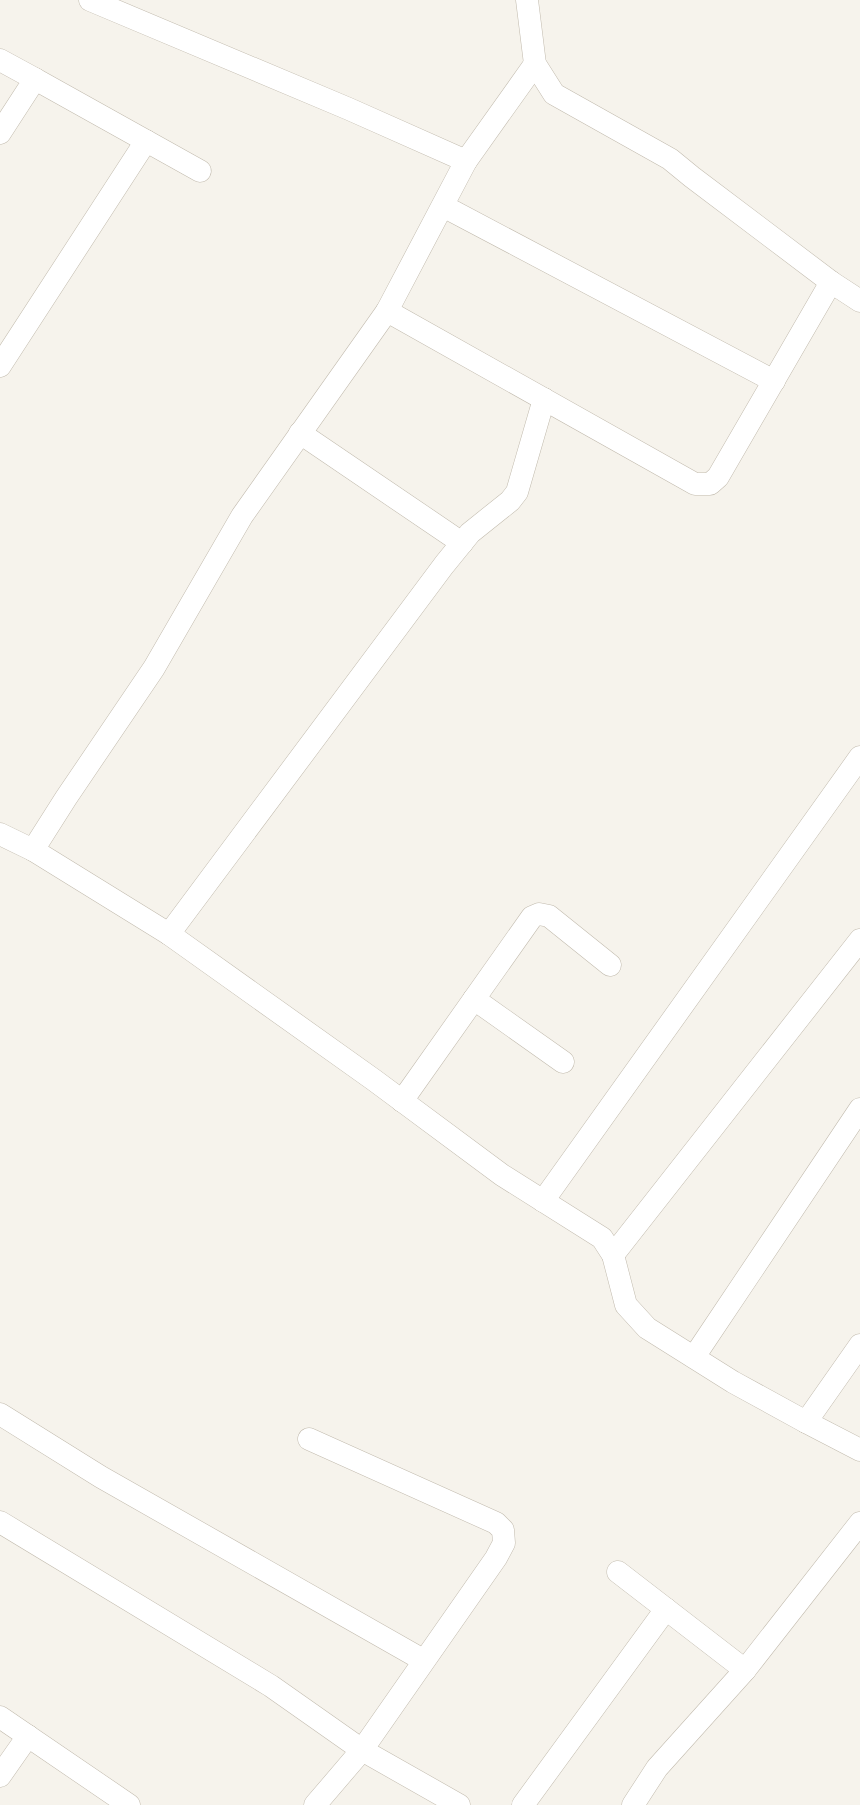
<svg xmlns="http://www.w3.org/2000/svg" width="860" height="1805" font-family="'Roboto Condensed',sans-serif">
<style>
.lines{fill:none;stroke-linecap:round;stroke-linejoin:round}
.minor-casing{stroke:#c2bbae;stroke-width:23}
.minor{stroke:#fff;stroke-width:22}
</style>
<rect width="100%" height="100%" fill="#f6f3ec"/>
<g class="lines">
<defs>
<g id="minor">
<path d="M90,0l259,109 117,52 69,-97"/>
<path d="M527,0l8,64 19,30 116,65 22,18 139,105 29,19"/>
<path d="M0,60l35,19 -35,54"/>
<path d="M35,79l165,92"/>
<path d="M443,206l331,175"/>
<path d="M387,311l308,173h15l8,-7 113,-195"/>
<path d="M0,366l146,-225"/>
<path d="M300,433l162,110"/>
<path d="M0,834l33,16 33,-52 88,-130 88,-152 145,-205 79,-150"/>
<path d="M33,850l136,84 205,146 128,95 100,63 11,17 13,50 21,23 86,54 73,40 54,28"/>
<path d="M169,934l275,-369 26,-32 40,-32 7,-9 27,-93"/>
<path d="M474,999l89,63"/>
<path d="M402,1101l130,-184 7,-3 10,2 61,49"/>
<path d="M543,1201l317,-444"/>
<path d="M613,1255l247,-315"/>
<path d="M694,1357l166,-248"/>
<path d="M0,1414l101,63 322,183"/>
<path d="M806,1422l54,-77"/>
<path d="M309,1439l187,84 7,7 1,13 -8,15 -134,192 -47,55"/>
<path d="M0,1522l271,164 91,64 97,55"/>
<path d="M618,1572l127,98"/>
<path d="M0,1717l129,88"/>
<path d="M0,1776l28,-40"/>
<path d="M523,1805l143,-196"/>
<path d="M633,1805l24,-37 88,-98 115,-147"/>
</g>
</defs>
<use href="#minor" class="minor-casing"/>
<use href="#minor" class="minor"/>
</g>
</svg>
